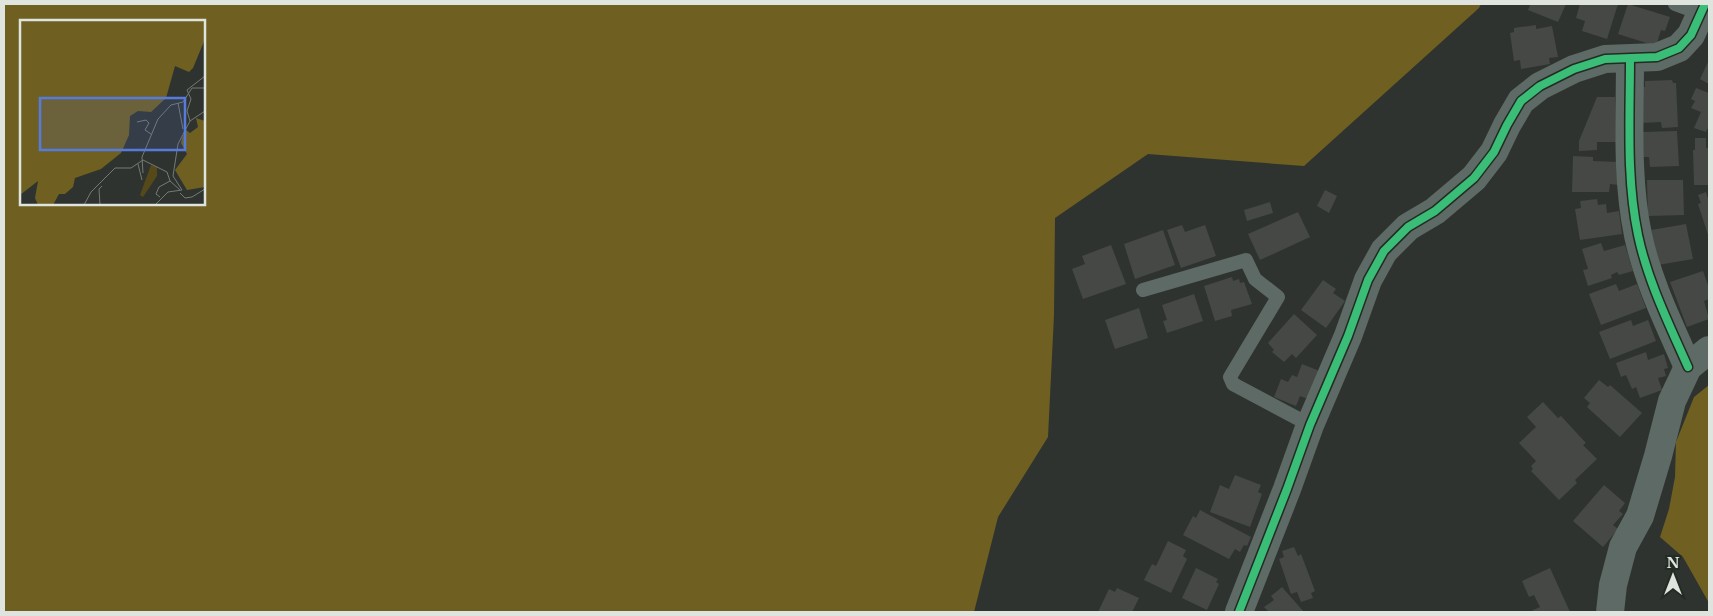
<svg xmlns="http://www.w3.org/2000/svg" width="1713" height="616" font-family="'Libre Baskerville',serif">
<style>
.forest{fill:#6f5f21;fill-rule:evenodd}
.building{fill:#454844}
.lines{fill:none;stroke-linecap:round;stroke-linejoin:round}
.service{stroke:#5e6a65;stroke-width:14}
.minor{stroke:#5e6a65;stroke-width:28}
.cycleway-casing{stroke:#232b23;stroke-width:11}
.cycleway{stroke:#3abd76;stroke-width:8}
.inset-road{fill:none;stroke:#757a75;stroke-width:1}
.view{fill:#577bda;fill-opacity:0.15;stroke:#577bda;stroke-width:2.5}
.inset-edge{fill:none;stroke:#dfe4df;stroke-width:2.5}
</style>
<rect width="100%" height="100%" fill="#2f332f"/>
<g class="forest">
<path d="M4,4h1477l-2,4 -175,158 -156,-12 -93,64 -1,97 -6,122 -50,80 -24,95h-970zM21,21h183v183h-183z"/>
<path d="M1709,385v218l-26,-46 -23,-20 9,-28 6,-32 1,-35 18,-45z"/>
</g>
<g class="building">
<path d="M1527,4h39l-8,18 -30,-12 2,-5z"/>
<path d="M1580,4h38l-11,35 -25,-8 3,-10 -9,-3z"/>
<path d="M1628,4l42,13 -5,14 -4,-1 -5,16 -38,-12z"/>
<path d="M1536,25v4l16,-3 6,31 -9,1 1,6 -29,5 -1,-9 -6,1 -4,-28 4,-1v-4z"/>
<path d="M1709,60v24l-9,-5z"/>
<path d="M1672,80l1,3h3l2,44 -16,1 -1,-6 -20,1 -1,-36h5v-6z"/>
<path d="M1696,88l13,5v37l-2,-1 -1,3 -12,-4 7,-16 -10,-4 4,-7 -4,-2z"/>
<path d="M1597,97h18l1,45h-19v8l-18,1v-10z"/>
<path d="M1677,131l2,35 -29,1 -1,-10h-6l-1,-25z"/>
<path d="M1695,138h11v10h3v37h-15l-1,-35h2z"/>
<path d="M1573,156l20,1v4l25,1v23l-8,-1 -1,8h-37z"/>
<path d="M1647,180h36l1,35 -36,1z"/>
<path d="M1325,190l12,6 -8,17 -12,-7z"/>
<path d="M1706,192l3,10v36l-11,-34 3,-1 -3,-8z"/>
<path d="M1597,199l1,6 8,-1 1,9 12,-2 3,23 -42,6 -5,-31 6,-1 -1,-7z"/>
<path d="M1270,202l3,11 -26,8 -3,-11z"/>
<path d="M1298,212l12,25 -50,23 -12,-26z"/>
<path d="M1686,224l7,35 -35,6 -7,-35z"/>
<path d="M1182,225l3,7 20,-7 11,31 -35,12 -14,-38z"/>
<path d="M1163,230l12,35 -40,14 -11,-35z"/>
<path d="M1601,243l3,8 21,-6 8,26 -14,4 -2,-3 -6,3 1,3 -24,8 -5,-16 5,-1 -6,-20z"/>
<path d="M1111,245l15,39 -43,15 -11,-30 13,-5 -3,-8z"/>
<path d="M1703,271l6,17v11l-5,2 5,18 -22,8 -17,-45z"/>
<path d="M1232,277l1,4 6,-2 1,4 4,-1 8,22 -21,6 1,6 -17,5 -11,-35z"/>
<path d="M1323,280l13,9 -3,4 12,8 -19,27 -25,-18z"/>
<path d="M1616,284l3,7 18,-7 9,24 -45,17 -12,-31z"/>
<path d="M1194,294l9,27 -36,12 -4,-12 4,-1 -5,-15z"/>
<path d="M1139,308l9,30 -33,11 -10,-29z"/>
<path d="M1294,314l23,21 -21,23 -4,-4 -8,8 -12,-10 2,-2 -6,-7z"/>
<path d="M1631,320l2,6 15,-6 8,21 -46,18 -11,-27z"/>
<path d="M1646,352l2,8 16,-6 4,14 -4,1 2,7 -8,2 4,12 -22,8 -4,-11 -4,2 -6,-14 -5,2 -5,-14z"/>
<path d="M1302,364l20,8 -11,28 -11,-4 -4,10 -22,-9 7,-18 7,3 4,-7 5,2z"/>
<path d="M1599,380l9,7 2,-2 32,28 -22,24 -33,-30 3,-4 -6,-5z"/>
<path d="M1543,402l15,16 3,-2 25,27 -3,2 14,14 -22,21 2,3 -18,17 -28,-29 2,-2 -2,-3 5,-5 -17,-18 17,-16 -9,-10z"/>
<path d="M1235,475l26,10 -3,7 4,2 -12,33 -40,-15 10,-27 9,4z"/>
<path d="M1604,485l21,18 -6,8 4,3 -10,11 5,4 -15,18 -30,-26z"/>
<path d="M1200,510l51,27 -4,9 -3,-1 -4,7 -5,-3 -6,10 -46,-24 10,-19 3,2z"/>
<path d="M1168,541l18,9 -3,6 4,3 -16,34 -27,-13 8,-16 4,2z"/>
<path d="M1294,547l4,9 3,-2 14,37 -4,2 2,5 -12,4 -4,-10 -6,2 -12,-35 5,-2 -2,-6z"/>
<path d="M1196,568l22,11 -2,3 3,2 -12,26 -25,-12z"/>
<path d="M1550,568l20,44h-41l11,-5 -6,-12 -5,2 -7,-16z"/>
<path d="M1282,587l22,25h-35l-5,-5 10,-7 -3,-4z"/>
<path d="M1117,588l22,10 -7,14h-34l11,-23 6,3z"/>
</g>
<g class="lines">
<g class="service">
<path d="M1675,4l27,10"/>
<path d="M1143,290l103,-30 9,19 23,18 -48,80 3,7 77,41"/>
</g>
<g class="minor">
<path d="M1630,59c0,58 -4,119 8,176 10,47 31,89 50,132"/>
<path d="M1239,612l48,-123 23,-64 38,-89 20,-56 16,-29 24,-24 27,-16 39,-33 20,-26 13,-27 14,-24 19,-15 34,-17 31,-10 52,-2 22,-9 12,-13 14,-31"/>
<path d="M1610,612l3,-27 10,-38 17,-31 18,-60 14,-55 16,-34 21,-17"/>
</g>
<defs>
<g id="cycleway">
<path d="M1630,59c0,58 -4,119 8,176 10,47 31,89 50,132"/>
<path d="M1239,612l48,-123 23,-64 38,-89 20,-56 16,-29 24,-24 27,-16 39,-33 20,-26 13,-27 14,-24 19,-15 34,-17 31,-10 52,-2 22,-9 12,-13 14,-31"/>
</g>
</defs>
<use href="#cycleway" class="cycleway-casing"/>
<use href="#cycleway" class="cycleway"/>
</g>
<g transform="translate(20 20)">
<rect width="185" height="185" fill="#2f332f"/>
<path d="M131,145l6,2v9l-14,21 -3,-2z" fill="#554919"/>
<path d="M0,0h185v19l-12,29 -4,4 -14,-6 -9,32 -15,14 -13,-1 -8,5 -1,19 -8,18 -20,16 -26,9 -2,9 -8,7h-6l-6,11h-15l-3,-7 3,-17 -18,14zM176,98l9,3v66l-18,3 -12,-20 12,-16 -6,-11 1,-5 4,-8 4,3 8,-6z" fill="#6f5f21"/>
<path class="inset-road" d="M158,83l5,26M170,101l-3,-10 4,-12 -4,-9 18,-14M117,102l9,-2 3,3 -4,7 6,4M123,140l24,12 3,9 10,9M118,144l4,16M123,153l-1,-16 16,-38 13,-14 12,-3 9,-14h13M160,173l5,5 7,-1 13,-8M140,177l-4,-3 3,-7 11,-6M64,185l7,-13 24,-24h16l12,-8M80,185l-1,-16 3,-3M135,185l13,-13 14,-2 -9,-14 5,-32 12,-23 15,-10"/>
<path class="view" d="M20,78h145v52h-145z"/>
<rect width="185" height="185" class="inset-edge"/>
</g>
<rect width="1713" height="616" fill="none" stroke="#dfe4df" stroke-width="10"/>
<g transform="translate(1673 576)" stroke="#232b23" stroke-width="4" paint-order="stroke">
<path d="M0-4L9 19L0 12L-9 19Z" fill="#dfe4df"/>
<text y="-8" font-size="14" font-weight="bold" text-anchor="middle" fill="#dfe4df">N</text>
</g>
</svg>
